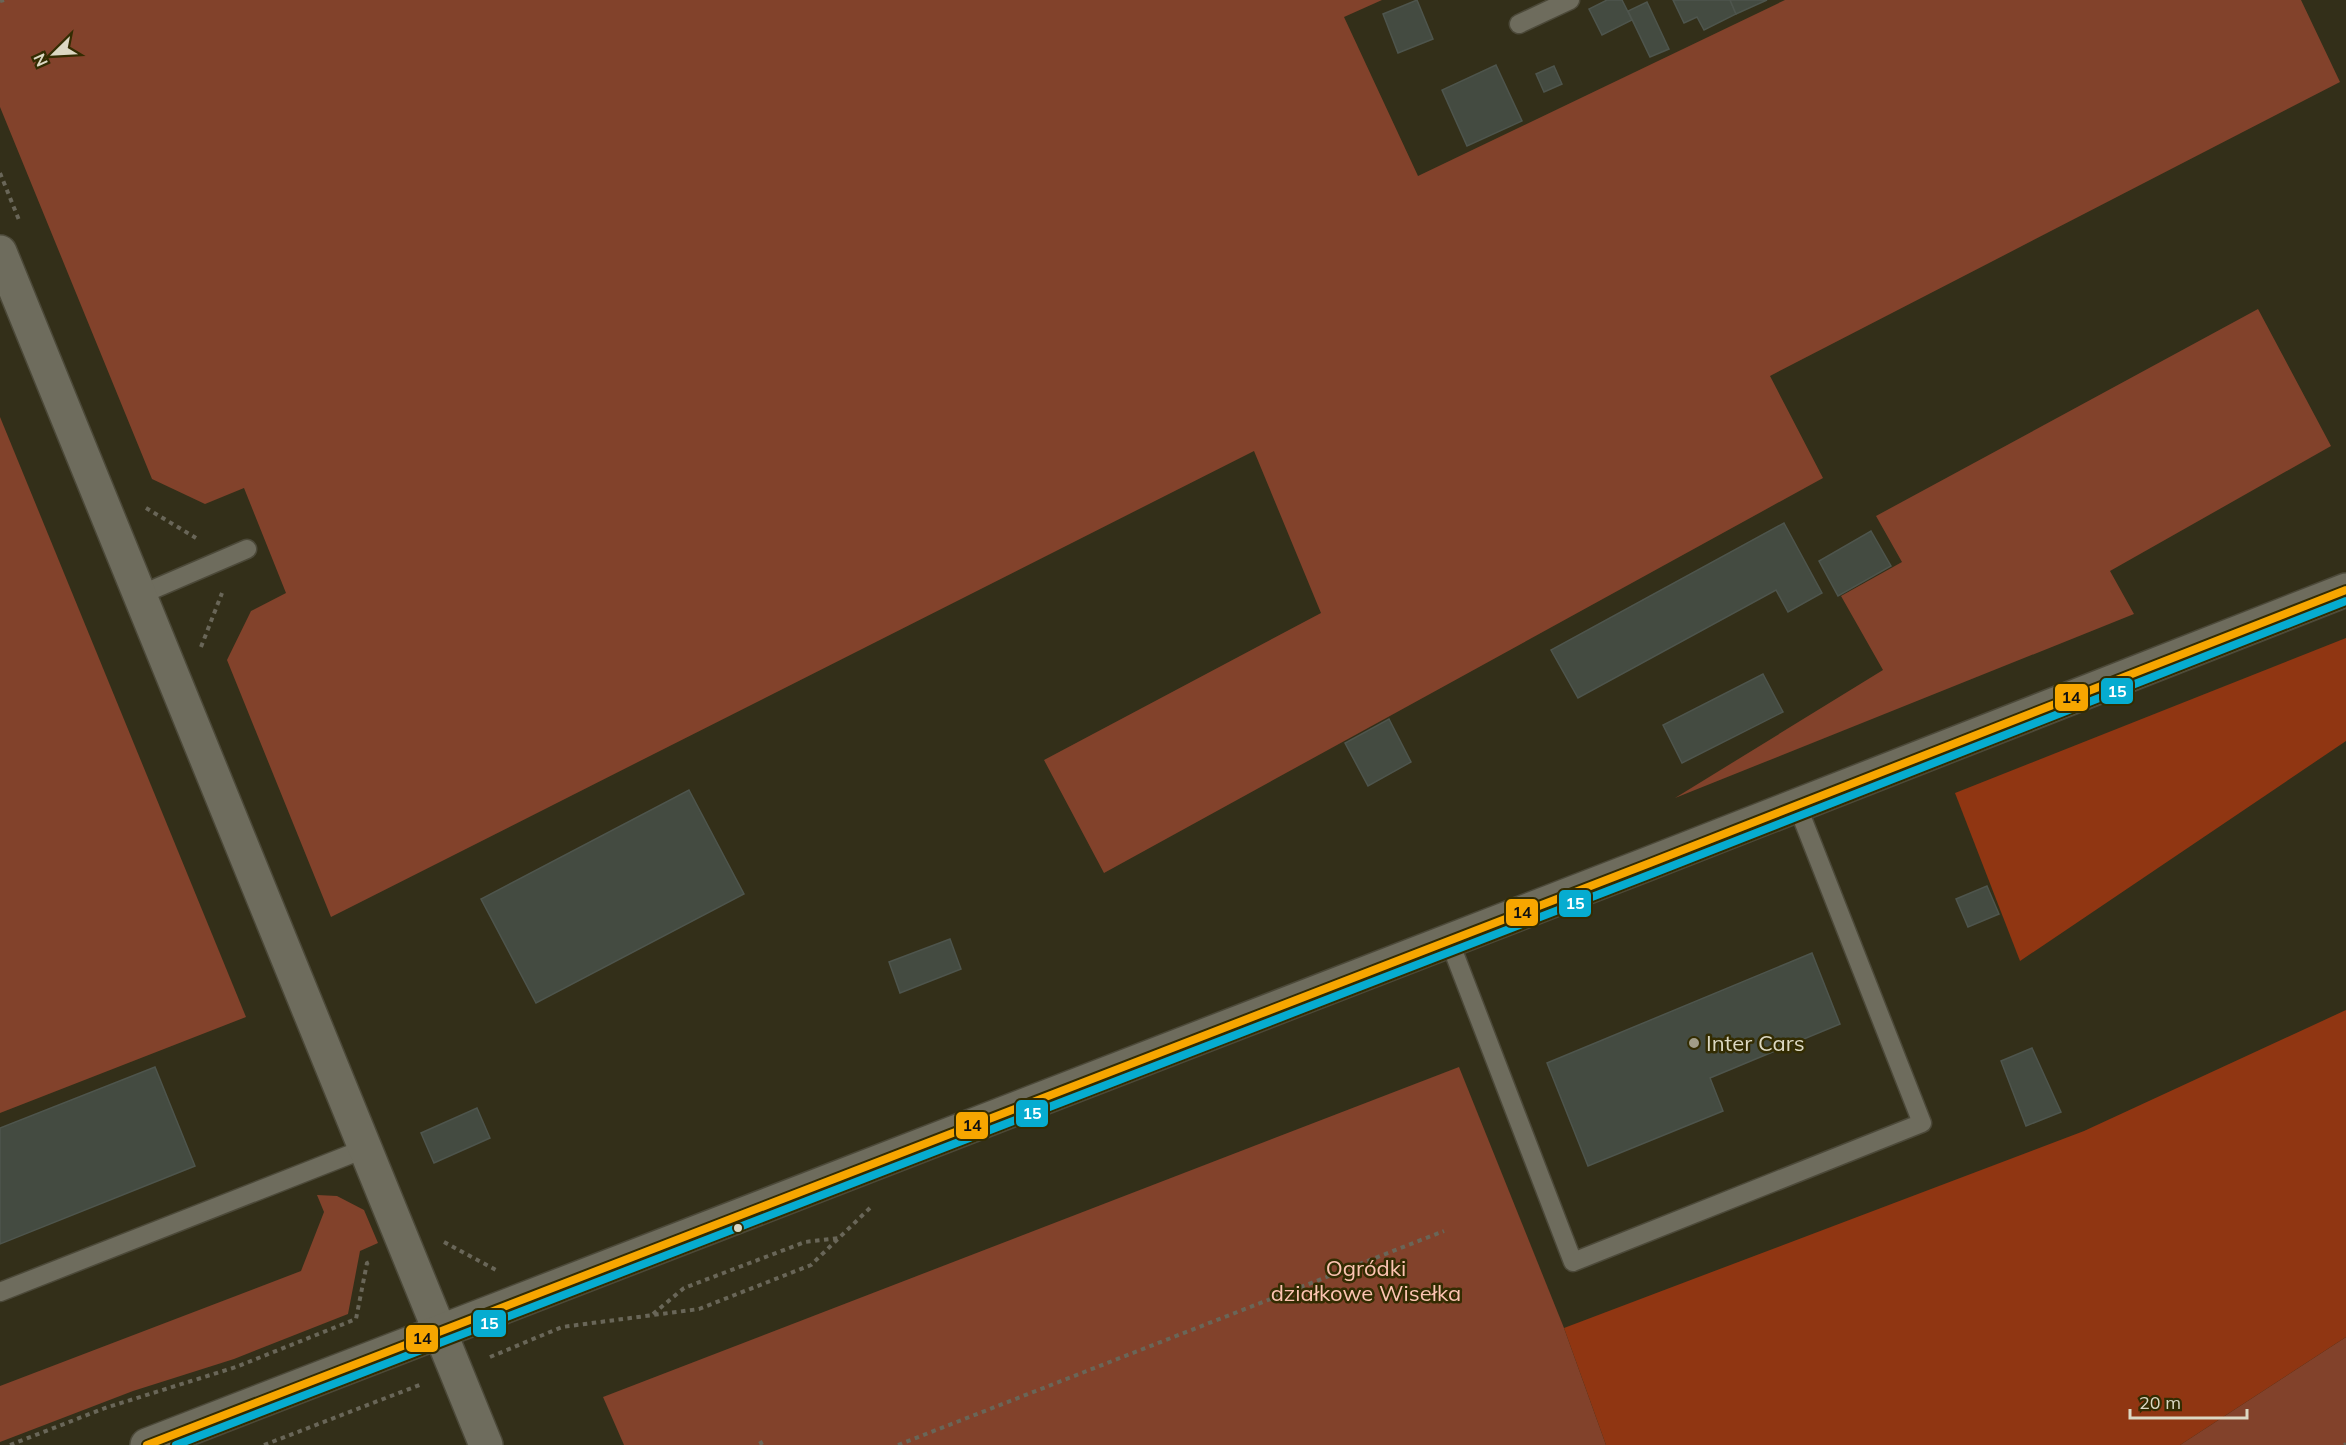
<svg xmlns="http://www.w3.org/2000/svg" width="2346" height="1445" font-family="Mulish,sans-serif">
<style>
.green{fill:#82422b}
.forest{fill:#903612}
.building{fill:#444b41;stroke:#4e554d;stroke-width:1.5}
.lines{fill:none;stroke-linecap:round;stroke-linejoin:round}
.service-casing{stroke:#4c4939;stroke-width:21}
.minor-casing{stroke:#4c4939;stroke-width:36}
.secondary-casing{stroke:#4c4939;stroke-width:36}
.path{stroke:#696658;stroke-width:4;stroke-dasharray:4.5 4.5;stroke-linecap:butt}
.service{stroke:#6e6c5d;stroke-width:18}
.minor{stroke:#6e6c5d;stroke-width:33}
.secondary{stroke:#6e6c5d;stroke-width:33}
.bus-1-casing{stroke:#332c02;stroke-width:12}
.bus-2-casing{stroke:#332c02;stroke-width:12}
.bus-1{stroke:#f7a600;stroke-width:8}
.bus-2{stroke:#06acd0;stroke-width:8}
.poi-dot{fill:#a19d88;stroke:#332c02;stroke-width:2}
.bus-dot{fill:#dcd8c3;stroke:#332c02;stroke-width:2}
.labels{text-anchor:middle;dominant-baseline:central;stroke-width:5;stroke-linejoin:round;paint-order:stroke}
.poi-label{font-size:22px;fill:#dcd8c3;stroke:#332c02;text-anchor:start}
.park-label{font-size:22px;fill:#fdc4b2;stroke:#332c02}
.line-badge{stroke:#332c02;stroke-width:2}
.badge-label{font-size:16px;text-anchor:middle;font-weight:bold;fill:#fff}
.pale-badge-label{font-size:16px;text-anchor:middle;font-weight:bold;fill:#111}
</style>
<rect width="100%" height="100%" fill="#332f19"/>
<g class="green">
<path d="M0,0h1382l-38,17 74,159 367,-176h516l39,82 -570,294 53,102 -719,395 -60,-113 277,-147 -67,-162 -923,466 -104,-257 24,-49 35,-18 -42,-105 -39,16 -53,-25 -152,-372z"/>
<path d="M2258,309l73,137 -221,125 24,43 -459,184 208,-128 -42,-74 61,-34 -26,-46z"/>
<path d="M0,417l246,600 -246,96z"/>
<path d="M1459,1067l105,261 42,117h-982l-21,-48z"/>
<path d="M317,1195l20,1 27,14 14,33 -18,8 -12,63 -114,45 -101,32 -133,51v-56l301,-115 23,-59z"/>
<path d="M2346,1337v108h-166z"/>
</g>
<g class="forest">
<path d="M2346,638v103l-326,220 -65,-168z"/>
<path d="M2346,1010v327l-166,108h-574l-42,-117 520,-197z"/>
</g>
<g class="building">
<path d="M1417,0l16,39 -35,14 -15,-39z"/>
<path d="M1607,0h15l10,20 -30,15 -13,-26z"/>
<path d="M1673,0h57l6,14 -32,16 -7,-13 -13,6z"/>
<path d="M1730,0h37l-31,14z"/>
<path d="M1647,2l22,47 -19,8 -22,-46z"/>
<path d="M1496,65l26,56 -55,25 -25,-56z"/>
<path d="M1554,66l8,18 -18,8 -8,-18z"/>
<path d="M1784,523l38,70 -34,19 -12,-22 -198,108 -27,-48z"/>
<path d="M1871,531l20,35 -53,30 -19,-35z"/>
<path d="M1763,674l20,38 -101,51 -19,-38z"/>
<path d="M1389,719l22,43 -43,24 -23,-43z"/>
<path d="M689,790l55,104 -208,109 -55,-104z"/>
<path d="M1987,886l12,28 -31,13 -12,-28z"/>
<path d="M950,939l11,30 -61,24 -11,-31z"/>
<path d="M1812,953l28,71 -130,54 13,33 -135,55 -41,-103z"/>
<path d="M2032,1048l29,64 -35,14 -25,-65z"/>
<path d="M155,1067l40,99 -195,78v-116z"/>
<path d="M477,1108l13,30 -56,25 -13,-30z"/>
</g>
<g class="lines">
<defs>
<g id="service">
<path d="M1519,24l51,-24"/>
<path d="M140,595l107,-46"/>
<path d="M1449,940l124,322 349,-139 -125,-318"/>
<path d="M0,1292l364,-143"/>
</g>
<path id="minor" d="M0,252l486,1193"/>
<path id="secondary" d="M147,1445l1503,-582 696,-273"/>
</defs>
<use href="#service" class="service-casing"/>
<use href="#minor" class="minor-casing"/>
<use href="#secondary" class="secondary-casing"/>
<g class="path">
<path d="M0,1l4,-1"/>
<path d="M0,173l19,47"/>
<path d="M146,508l50,30"/>
<path d="M201,647l21,-54"/>
<path d="M444,1242l52,28"/>
<path d="M653,1314l31,-26 121,-46 34,-4"/>
<path d="M490,1357l72,-30 137,-18 112,-44 61,-59"/>
<path d="M760,1441l2,4"/>
<path d="M10,1445l95,-37 131,-41 120,-48 11,-56 5,-2"/>
<path d="M264,1445l158,-61"/>
<path d="M898,1445l546,-214"/>
<path d="M2344,1445l2,-1"/>
</g>
<use href="#service" class="service"/>
<use href="#minor" class="minor"/>
<use href="#secondary" class="secondary"/>
<defs>
<path id="bus-1" d="M147,1445l1503,-582 696,-273"/>
<path id="bus-2" d="M176,1445l1478,-572 692,-272"/>
</defs>
<use href="#bus-1" class="bus-1-casing"/>
<use href="#bus-2" class="bus-2-casing"/>
<use href="#bus-1" class="bus-1"/>
<use href="#bus-2" class="bus-2"/>
</g>
<circle class="poi-dot" cx="1694" cy="1043" r="6"/>
<circle class="bus-dot" cx="738" cy="1228" r="5"/>
<g class="labels">
<g class="poi-label">
<text x="1706" y="1043">Inter Cars</text>
</g>
<g class="park-label">
<text x="1366" y="1268">Ogródki<tspan x="1366" dy="25">działkowe Wisełka</tspan></text>
</g>
</g>
<g class="line-badge">
<rect x="2100" y="677" width="34" height="28" rx="6" fill="#06acd0"/>
<rect x="2054" y="683" width="35" height="29" rx="6" fill="#f7a600"/>
<rect x="1558" y="889" width="34" height="29" rx="6" fill="#06acd0"/>
<rect x="1505" y="898" width="34" height="29" rx="6" fill="#f7a600"/>
<rect x="1015" y="1099" width="34" height="29" rx="6" fill="#06acd0"/>
<rect x="955" y="1111" width="34" height="29" rx="6" fill="#f7a600"/>
<rect x="472" y="1309" width="35" height="29" rx="6" fill="#06acd0"/>
<rect x="405" y="1324" width="34" height="29" rx="6" fill="#f7a600"/>
</g>
<g class="badge-label">
<text x="2117" y="697">15</text>
<text x="1575" y="909">15</text>
<text x="1032" y="1119">15</text>
<text x="489" y="1329">15</text>
</g>
<g class="pale-badge-label">
<text x="2071" y="703">14</text>
<text x="1522" y="918">14</text>
<text x="972" y="1131">14</text>
<text x="422" y="1344">14</text>
</g>
<g transform="translate(54 54) rotate(246)" stroke="#332c02" stroke-width="4.5" paint-order="stroke">
<path d="M0-4.5L10 22L0 15L-10 22Z" fill="#dcd8c3"/>
<text y="-9" font-size="16" font-weight="bold" text-anchor="middle" fill="#dcd8c3">N</text>
</g>
<path d="M2130 1409v9h117v-9" fill="none" stroke="#dcd8c3" stroke-width="3"/>
<text x="2139" y="1409" font-size="18" fill="#dcd8c3" stroke="#332c02" stroke-width="4.5" paint-order="stroke">20 m</text>
</svg>
